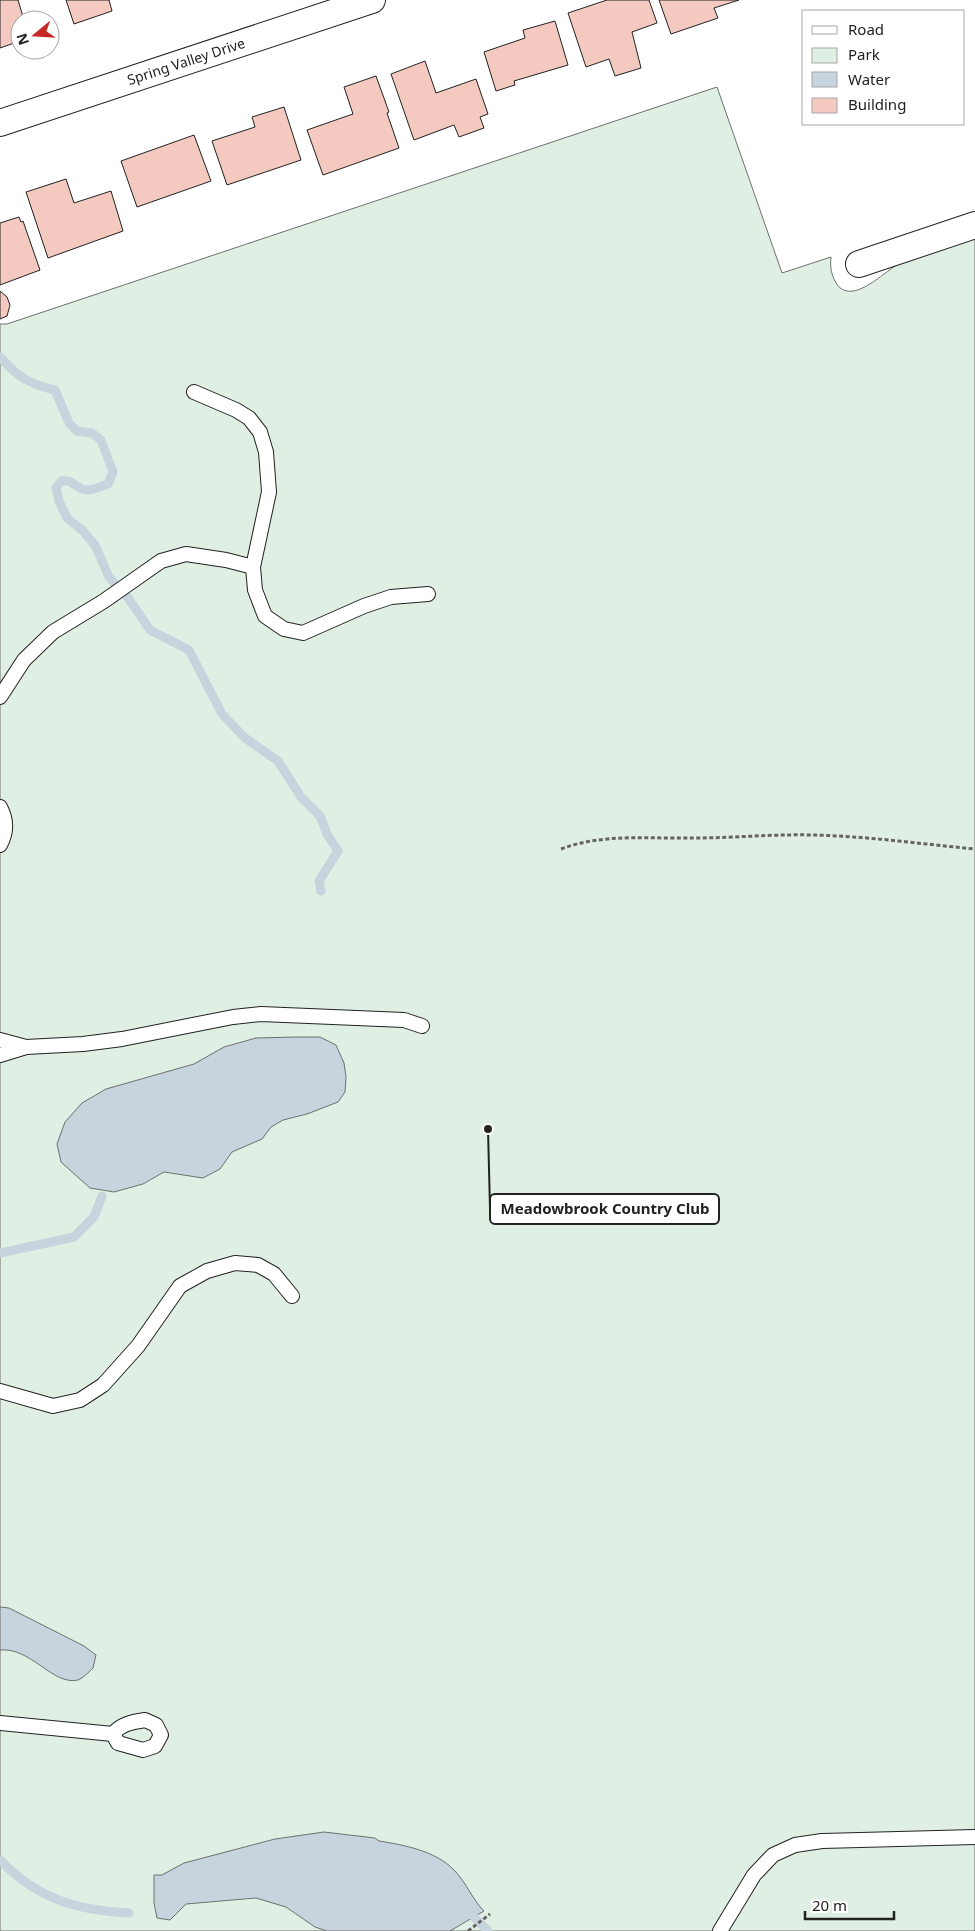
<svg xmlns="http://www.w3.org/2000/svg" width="975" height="1931" font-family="'Noto Sans',sans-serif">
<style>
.green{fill:#e0efe3;stroke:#6f6f6f}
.water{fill:#c7d3dd;stroke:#6f6f6f}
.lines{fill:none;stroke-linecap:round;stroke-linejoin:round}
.stream{stroke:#c7d3dd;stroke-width:9}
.building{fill:#f3c9c0;stroke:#222}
.lane-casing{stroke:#222;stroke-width:16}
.street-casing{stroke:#222;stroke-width:28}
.path{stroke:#646464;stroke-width:3;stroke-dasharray:4 2.5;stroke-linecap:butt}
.lane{stroke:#fff;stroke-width:14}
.street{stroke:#fff;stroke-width:26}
.labels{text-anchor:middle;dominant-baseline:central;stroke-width:4;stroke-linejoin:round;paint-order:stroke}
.street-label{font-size:14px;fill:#222;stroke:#fff}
.leader{fill:none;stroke:#222;stroke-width:2}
.callout-dot{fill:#222;stroke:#fff;stroke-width:2}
.callout{fill:#fff;stroke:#222;stroke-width:2}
.callout-label{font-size:15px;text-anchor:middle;font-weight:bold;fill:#222}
</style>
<rect width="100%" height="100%" fill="#fff"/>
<path class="green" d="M717,87l65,186 49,-16c-1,10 0,17 5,26 16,25 50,-14 66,-21 24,-10 49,-18 73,-27v1696h-975v-1607h7z"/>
<g class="water">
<path d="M297,1037h23l16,8 8,18 2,14 -1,15 -7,10 -31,12 -24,6 -12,7 -9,12 -30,13 -12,17 -17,9 -39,-6 -21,12 -29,8 -24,-4 -29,-26 -4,-18 8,-22 17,-19 24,-14 88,-25 30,-17 32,-9z"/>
<path d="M0,1607l9,1 75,38 12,9 -3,13c-4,4 -10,10 -15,12 -25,6 -47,-33 -78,-30z"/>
<path d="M324,1832l51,6 4,3c25,4 57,10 75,29 12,12 18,29 30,41l-34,20h-123l-12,-4 -29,-20 -30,-9 -70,6 -16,16 -13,-2 -3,-15v-28h8l22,-12 91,-24z"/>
</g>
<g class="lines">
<g class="stream">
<path d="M0,357c18,20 29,27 55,33l14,33 8,8 15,2 9,7 12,32 -5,12c-9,3 -20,9 -28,4 -9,-5 -8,-8 -19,-7l-5,7 3,13 8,17 15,12 13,15 14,32 20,22 21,31 39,20 33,64 23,24 33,23 23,36 19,19 7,18 11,17 -19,30 2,10"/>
<path d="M0,1253l74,-16 20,-20 8,-21"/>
<path d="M0,1860c38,39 75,50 129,53"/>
<path d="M474,1917l14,14"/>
</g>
</g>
<g class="building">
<path d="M0,0h18l6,20h-4v21l-20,7z"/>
<path d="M66,0h43l3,11 -38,13z"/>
<path d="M607,0h42l8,23 -25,9 9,36 -26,8 -6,-17 -23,8 -18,-54z"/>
<path d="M659,0h80l-25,8 4,10 -47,16z"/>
<path d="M555,21l13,44 -54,16 1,4 -19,6 -12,-39 41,-14 -2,-8z"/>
<path d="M425,61l11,32 40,-14 12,35 -8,3 4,11 -25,9 -5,-12 -40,15 -23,-66z"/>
<path d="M376,76l13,36 -2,1 12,35 -76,27 -16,-45 46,-16 -9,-27z"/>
<path d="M284,107l17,53 -74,25 -15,-44 43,-14 -3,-10z"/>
<path d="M194,135l17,46 -74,26 -16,-46z"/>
<path d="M66,179l8,24 37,-12 12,40 -75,27 -22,-66z"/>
<path d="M19,217l2,5 2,-1 17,49 -40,15v-62z"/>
<path d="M0,291l7,6 3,8 -3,11 -7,3z"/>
</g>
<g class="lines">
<defs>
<g id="lane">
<path d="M194,392l42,18 13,8 11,14 6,20 3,40 -16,75 2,23 10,26 19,13 19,4 61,-27 27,-9 37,-3"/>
<path d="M0,697l24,-37 29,-28 51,-31 57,-40 25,-7 40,6 27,7"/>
<path d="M0,807c7,13 7,25 0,38"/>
<path d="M0,1040l26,7"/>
<path d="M0,1055l26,-8 57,-3 39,-5 111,-22 28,-3 143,6 18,6"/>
<path d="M0,1391l53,15 27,-6 23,-15 35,-39 42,-60 27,-15 28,-8 23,2 16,9 18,22"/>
<path d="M145,1720l11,5 5,10 -6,11 -12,4 -25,-7 -5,-9c8,-10 19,-12 32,-14z"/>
<path d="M0,1723l113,11"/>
<path d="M720,1931l34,-56 19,-20 22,-10 27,-4 153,-4"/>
</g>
<g id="street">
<path d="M0,123l372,-123"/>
<path d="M859,264l116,-39"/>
</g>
</defs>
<use href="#lane" class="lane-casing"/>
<use href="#street" class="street-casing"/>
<g class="path">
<path d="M561,849c42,-16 89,-10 133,-11 39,0 78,-4 118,-3 54,1 109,9 163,14"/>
<path d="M468,1931l22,-17"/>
</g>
<use href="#lane" class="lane"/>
<use href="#street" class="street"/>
</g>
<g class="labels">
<g class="street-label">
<text transform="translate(186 61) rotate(-18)">Spring Valley Drive</text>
</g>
</g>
<path class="leader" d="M488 1129L490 1209"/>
<circle class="callout-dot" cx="488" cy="1129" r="5"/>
<rect class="callout" x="490" y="1194" width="229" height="30" rx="5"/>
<g class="callout-label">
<text x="605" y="1214">Meadowbrook Country Club</text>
</g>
<rect x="802" y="10" width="162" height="115" fill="#ffffff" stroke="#a7a7a7"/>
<rect x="812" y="26" width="25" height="8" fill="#ffffff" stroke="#a7a7a7"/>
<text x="848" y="35" font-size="15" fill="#222222">Road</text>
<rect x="812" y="48" width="25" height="15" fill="#e0efe3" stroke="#a7a7a7"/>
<text x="848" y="60" font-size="15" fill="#222222">Park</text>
<rect x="812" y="72" width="25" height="15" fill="#c7d3dd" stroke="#a7a7a7"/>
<text x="848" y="85" font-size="15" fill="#222222">Water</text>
<rect x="812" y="98" width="25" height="15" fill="#f3c9c0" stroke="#a7a7a7"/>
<text x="848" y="110" font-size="15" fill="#222222">Building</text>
<g transform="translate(35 35) rotate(252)"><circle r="24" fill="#ffffff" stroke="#a7a7a7"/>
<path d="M0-4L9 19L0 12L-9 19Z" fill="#c62828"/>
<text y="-8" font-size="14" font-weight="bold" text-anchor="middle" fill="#222222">N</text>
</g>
<path d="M805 1911v8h89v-8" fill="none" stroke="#222222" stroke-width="2.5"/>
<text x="812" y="1911" font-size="15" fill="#222222" stroke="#ffffff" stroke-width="4" paint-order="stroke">20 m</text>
</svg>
